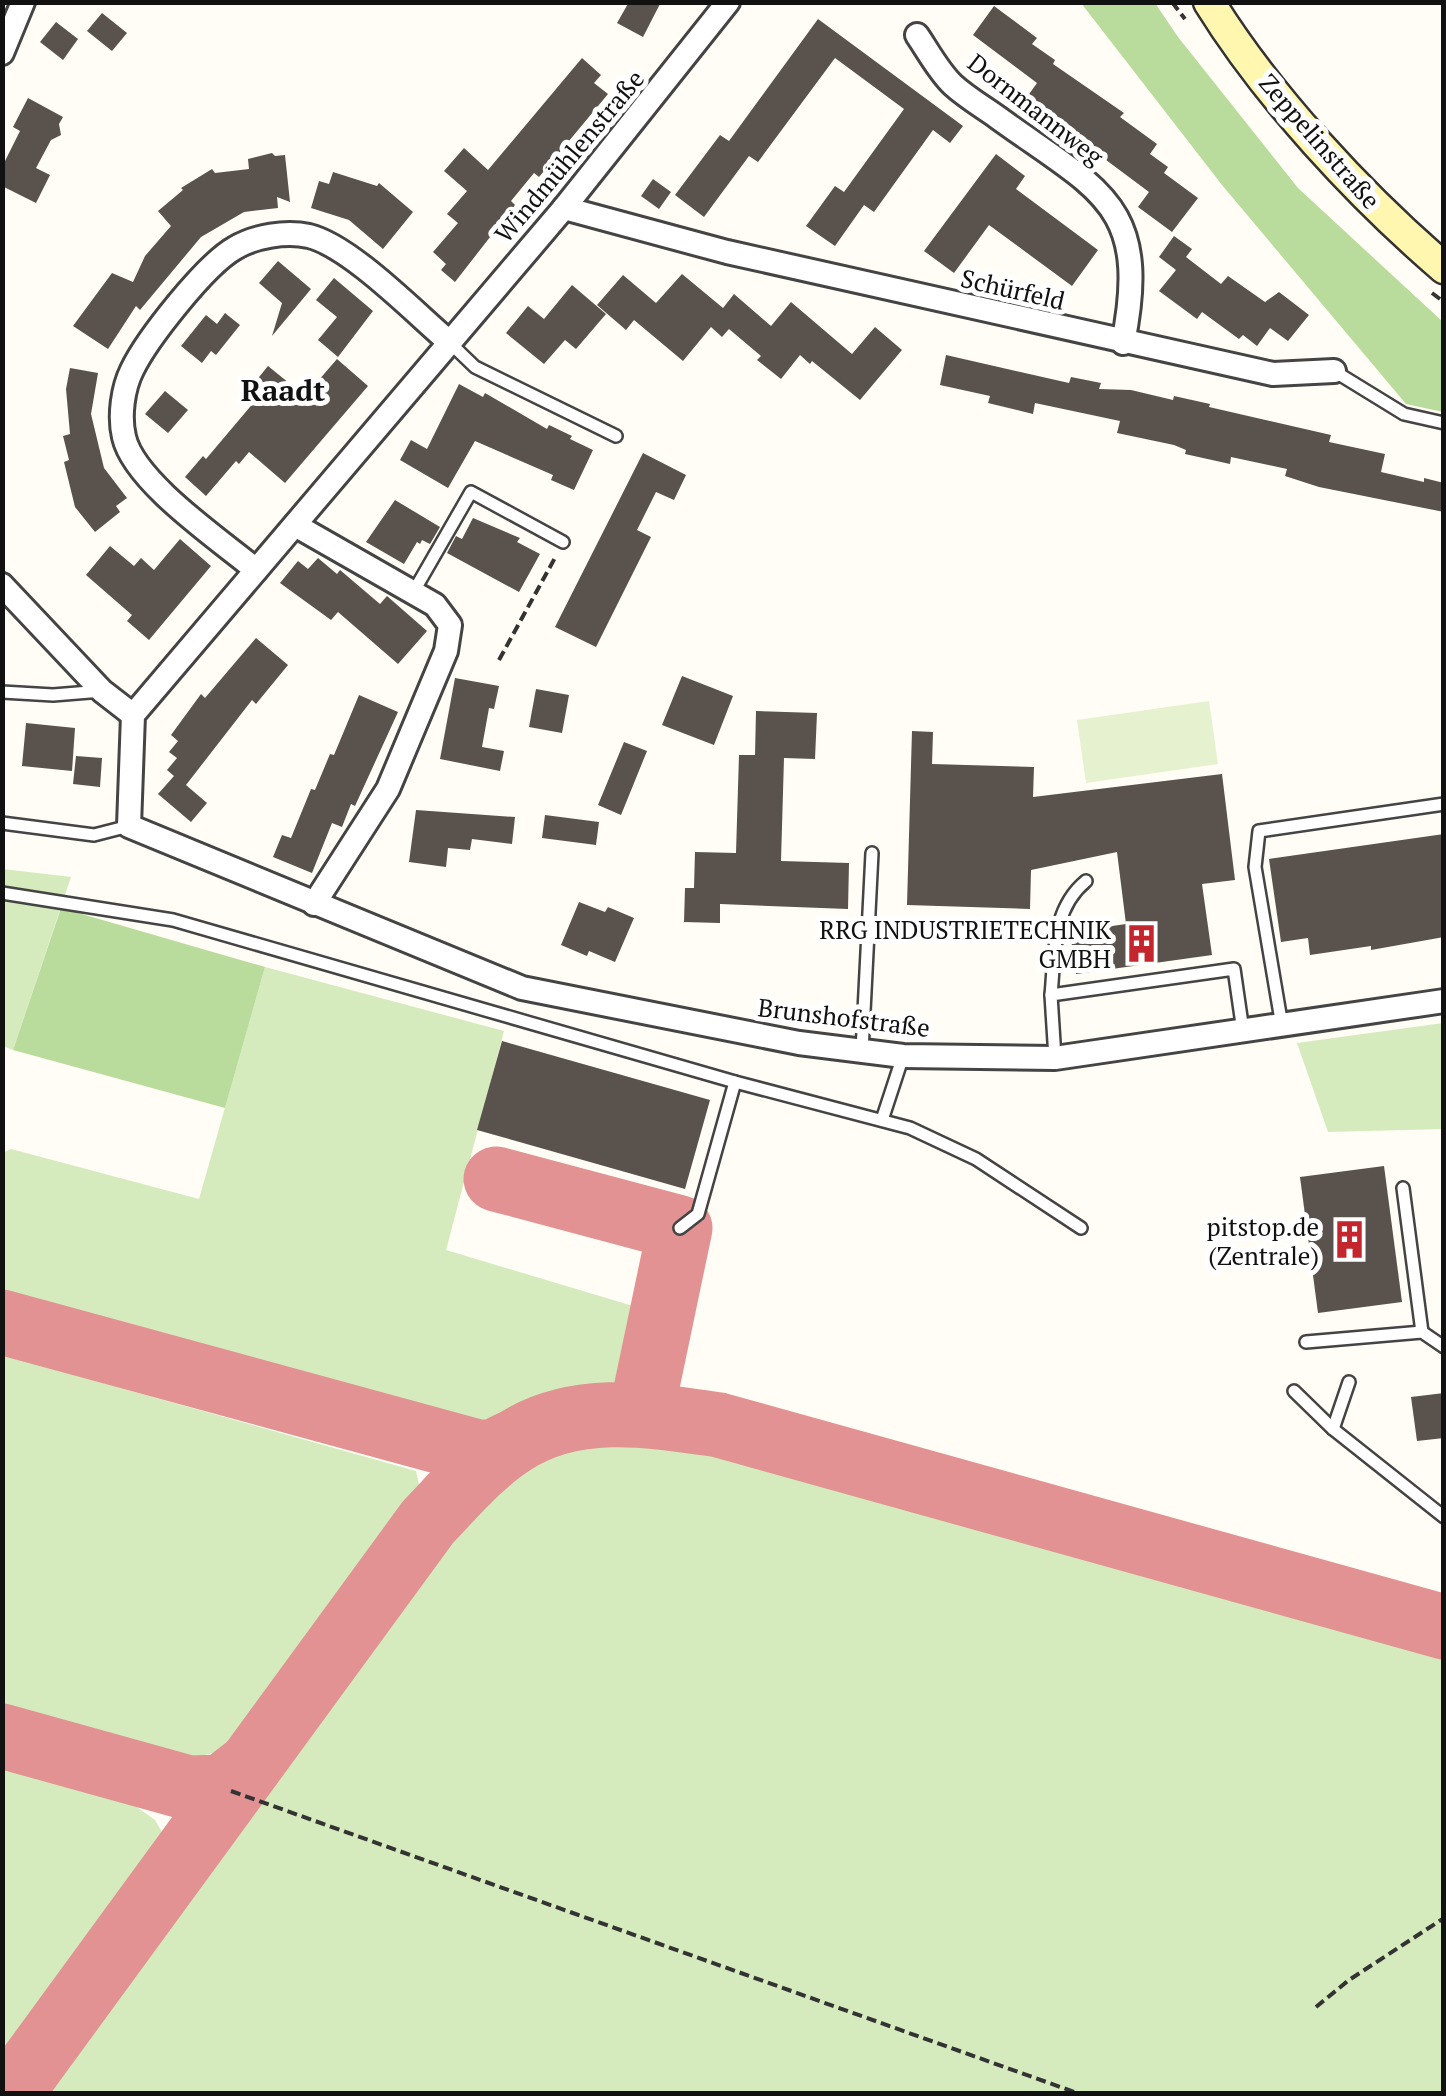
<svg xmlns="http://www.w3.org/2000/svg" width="1446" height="2096" font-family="'PT Serif',serif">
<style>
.green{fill:#d5ebbd}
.forest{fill:#b9dc9c}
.pitch{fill:#e6f2cf}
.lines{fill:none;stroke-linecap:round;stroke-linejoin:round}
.taxiway{stroke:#e29292;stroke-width:65}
.building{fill:#5a524d}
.service-casing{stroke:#444;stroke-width:16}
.minor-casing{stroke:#444;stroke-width:28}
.secondary-casing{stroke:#333;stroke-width:35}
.path{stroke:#333;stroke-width:4;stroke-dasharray:10 5;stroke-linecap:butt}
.service{stroke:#fff;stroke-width:11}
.minor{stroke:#fff;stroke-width:22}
.secondary{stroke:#fff6b0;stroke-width:30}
.labels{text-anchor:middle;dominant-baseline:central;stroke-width:10;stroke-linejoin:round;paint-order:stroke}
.street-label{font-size:25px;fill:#111;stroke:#fff}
.poi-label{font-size:25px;fill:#111;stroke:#fff;text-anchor:end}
.quarter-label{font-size:30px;font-weight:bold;fill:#111;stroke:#fff}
</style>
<rect width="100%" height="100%" fill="#fffdf5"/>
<g class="green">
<path d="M3,869l68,8 -58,173 -10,-4z"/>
<path d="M265,967l239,64 -58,219 187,56 -17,75 -19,15 -127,30 -467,-130 -1,-143 9,-4 188,50z"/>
<path d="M1443,1023v106l-115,3 -31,-89z"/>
<path d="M3,1355l413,116 5,23 -188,254 -51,13 -179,-50z"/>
<path d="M622,1438l89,8 732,204v443h-1405l401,-538 71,-73 41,-30z"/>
<path d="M3,1764l121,34 31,22 11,19 -163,225z"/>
</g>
<g class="forest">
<path d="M1081,3h74l23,34 120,151 145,134v90l-37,-8 -184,-219z"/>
<path d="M61,908l204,59 -40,141 -212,-58z"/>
</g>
<path class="pitch" d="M1209,701l9,63 -132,19 -9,-63z"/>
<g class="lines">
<g class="taxiway">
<path d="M496,1179l184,49 -39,186"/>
<path d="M2,1322l476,130h15l16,-8"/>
<path d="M2,1736l187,52 33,-1 27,-21"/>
<path d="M10,2094l418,-572c26,-27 54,-60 86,-80 62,-40 136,-27 205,-17l725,202"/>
</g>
</g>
<g class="building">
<path d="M629,2h32l-18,35 -26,-14z"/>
<path d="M994,6l43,32 -5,6 23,16 -2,4 71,49 -4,4 37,27 -7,10 18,13 -4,6 34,25 -26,34 -34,-25 11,-15 -55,-41 2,-3 -69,-51 10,-14 -64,-48z"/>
<path d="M102,13l25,20 -15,18 -25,-20z"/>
<path d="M818,19l145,107 -13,17 -17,-13 -59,82 -10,-7 -29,41 -29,-20 29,-40 9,6 60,-83 -69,-51 -77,104 -9,-6 -45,61 -29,-22 45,-60 9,6z"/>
<path d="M56,22l22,17 -15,21 -23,-18z"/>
<path d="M582,58l19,17 -7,8 14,11 -69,83 -5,-4 -23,28 4,4 -60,77 -14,-12 5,-6 -13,-12 25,-29 -11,-9 20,-23 -23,-20 20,-23 24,22z"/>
<path d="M28,98l35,19 -4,7 2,11 -10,5 -15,28 14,7 -14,28 -34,-17v-19l18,-36 -7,-4z"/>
<path d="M272,153l3,3 10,-1 5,47 -13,-5 1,11 -34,4 -43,25 -61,73 -4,-4 -28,43 -35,-23 39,-53 21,9 12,-26 26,-30 -13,-15 25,-21 -2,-2 31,-19 3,4 34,-4 -1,-10z"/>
<path d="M996,154l29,22 -9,13 82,61 -26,36 -83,-61 -35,48 -30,-22z"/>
<path d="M333,172l44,14 2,-3 34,29 -30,37 -34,-29 -38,-12 8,-27 10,3z"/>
<path d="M653,179l18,13 -12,17 -18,-13z"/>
<path d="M1174,236l18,13 -6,8 35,27 7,-8 37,26 14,-10 30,23 -21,26 -18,-13 -13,18 -14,-11 -4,4 -37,-27 -5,7 -38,-28 17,-21 -17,-13z"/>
<path d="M278,261l33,28 -39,47 10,-33 -23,-20z"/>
<path d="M682,274l41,34 11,-14 37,32 20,-24 61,52 23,-27 27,23 -42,50 -48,-39 -2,3 -10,-9 -19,24 -24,-19 4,-4 -32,-27 -7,8 -11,-10 -28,34 -49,-41 -8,10 -29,-25 26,-30 33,28z"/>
<path d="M334,278l39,33 -35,46 -20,-17 19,-23 -21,-17z"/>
<path d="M572,285l34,29 -30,35 -11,-9 -21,24 -38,-31 22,-27 16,13z"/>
<path d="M225,313l15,12 -24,30 -5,-4 -9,12 -21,-17 25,-31 11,9z"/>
<path d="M946,355l123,28 2,-6 30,6 -2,6 32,1 42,10 1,-4 36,8 -1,3 122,28 -2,7 56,12 -4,18 43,10v-4l20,5v29l-125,-25 -34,-11 2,-7 -56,-12 -1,7 -45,-10 1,-4 -12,-5 -57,-12 3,-12 -85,-18 -2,11 -45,-11 2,-7 -50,-11z"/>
<path d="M337,359l31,27 -83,97 -36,-31 -10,12 -3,-3 -30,35 -21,-19 18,-21 3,3 49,-58 -9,-8 22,-27 37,30z"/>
<path d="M70,368l28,5 -7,41 13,54 23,30 -11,8 4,6 -25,20 -20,-25 -11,-45 5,-2 -6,-24 7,-2 -4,-45z"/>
<path d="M459,384l24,13 2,-4 62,36 2,-4 23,11 -2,3 23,11 -19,40 -23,-10 2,-5 -78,-34 -27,47 -48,-28 11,-20 16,9z"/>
<path d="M165,391l23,19 -20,23 -23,-19z"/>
<path d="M643,453l43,22 -12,25 -18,-8 -19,38 14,7 -55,110 -41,-20z"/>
<path d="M395,500l45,27 -10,17 -8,-4 -2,4 -3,-2 -13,22 -38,-22z"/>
<path d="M473,518l47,20 -3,4 23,12 -21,38 -72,-39 9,-17 6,3z"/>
<path d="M180,539l31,27 -62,74 -22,-19 5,-6 -46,-40 24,-29 24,20 7,-8 13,12z"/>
<path d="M318,558l19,16 3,-4 40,34 7,-8 40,35 -29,33 -60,-52 -7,8 -51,-37 18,-22 10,8z"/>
<path d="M256,638l32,27 -32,39 -4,-4 -66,85 21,18 -16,19 -33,-28 16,-18 -7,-6 10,-12 -8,-6 9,-11 -7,-6 30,-41 4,4z"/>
<path d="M682,676l51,20 -19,49 -52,-20z"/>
<path d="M455,678l44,8 -5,23 -5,-1 -7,39 22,4 -4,20 -60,-12z"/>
<path d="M536,689l33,6 -7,38 -33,-6z"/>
<path d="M359,695l39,17 -43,94 -4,-2 -9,23 -10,-4 -20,50 -39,-16 9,-22 9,3 20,-49 4,1 15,-36 4,1z"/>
<path d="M756,711l61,2 -2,46 -31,-1 -3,103 68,2 -1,46 -128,-5v19l-36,-1 1,-34h9l1,-36 41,1 3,-98h16z"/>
<path d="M26,723l49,5 -3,43 -50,-5z"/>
<path d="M912,731l21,1 -1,32 102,3 -1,30 189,-23 13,106 -33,4 10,71 -136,19 -6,-42 56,-8 -9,-72 -86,18 -1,39 -123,-4z"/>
<path d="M624,742l23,9 -26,64 -23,-10z"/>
<path d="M76,756l26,2 -2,29 -27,-3z"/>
<path d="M416,810l99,7 -3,27 -40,-5 -2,11 -22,-2 -2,19 -37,-5z"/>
<path d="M545,815l54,7 -3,23 -54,-7z"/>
<path d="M1444,834v103l-73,13v-4l-61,9 -2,-17 -27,4 -12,-83z"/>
<path d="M579,902l26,10 3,-5 26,11 -19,44 -26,-11 -2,5 -26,-11z"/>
<path d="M502,1041l208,59 -25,89 -208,-59z"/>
<path d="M1384,1166l18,136 -84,11 -18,-136z"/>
<path d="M1444,1393v45l-27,3 -6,-44z"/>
</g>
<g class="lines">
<defs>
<g id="service">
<path d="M448,341l27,26 141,69"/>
<path d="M1334,371l70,43 40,9"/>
<path d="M414,591l57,-99 92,50"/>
<path d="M2,692l51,3 49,-4"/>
<path d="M2,823l92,12 35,-9"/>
<path d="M2,893l171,27 562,162 175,46 66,31 105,69"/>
<path d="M1051,995c4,-42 1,-86 35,-114"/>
<path d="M1282,1026l-27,-159 4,-36 185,-27"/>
<path d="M862,1051l10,-198"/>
<path d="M1055,1058l-4,-63 183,-26 9,62"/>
<path d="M882,1120l21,-64"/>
<path d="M1403,1188l19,144"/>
<path d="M680,1228l18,-14 37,-132"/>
<path d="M1306,1342l116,-10 22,15"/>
<path d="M1294,1391l39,38 111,88"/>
<path d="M1333,1429l16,-47"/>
</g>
<g id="minor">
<path d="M728,2l-164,206 -431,507 -4,111 393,162 277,55 104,13 152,2 389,-57"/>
<path d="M917,35c11,16 22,37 36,50 13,12 30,22 44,32 102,74 154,86 126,226"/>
<path d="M2,53l21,-51"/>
<path d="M564,208l163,44 546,122 61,-3"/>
<path d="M295,525l140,80 15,20 -4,26 -58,138 -74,115"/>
<path d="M256,570c-36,-30 -122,-88 -132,-133 -5,-21 -1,-49 8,-67 15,-31 73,-105 103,-122 20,-12 51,-17 74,-12 41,10 105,76 139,105"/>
<path d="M2,585l100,106 31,24"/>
</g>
<path id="secondary" d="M1209,2c59,95 150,193 235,266"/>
</defs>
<use href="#service" class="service-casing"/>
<use href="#minor" class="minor-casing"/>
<use href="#secondary" class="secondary-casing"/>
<g class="path">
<path d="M1172,2l13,17"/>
<path d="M1432,293l12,9"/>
<path d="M499,660l57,-104"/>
<path d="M231,1791l849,303"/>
<path d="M1316,2007l33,-27 95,-62"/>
</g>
<use href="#service" class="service"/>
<use href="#minor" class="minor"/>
<use href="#secondary" class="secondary"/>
</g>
<defs>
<symbol id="building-bare" viewBox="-9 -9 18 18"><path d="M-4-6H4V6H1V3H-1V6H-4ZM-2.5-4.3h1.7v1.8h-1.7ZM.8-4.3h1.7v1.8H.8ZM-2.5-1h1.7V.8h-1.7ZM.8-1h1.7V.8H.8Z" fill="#c4262e" stroke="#fff" stroke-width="2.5" paint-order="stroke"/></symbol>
</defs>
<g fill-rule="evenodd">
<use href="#building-bare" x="1114" y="916" width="55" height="55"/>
<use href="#building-bare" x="1322" y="1212" width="55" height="55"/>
</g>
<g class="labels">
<g class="street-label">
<text transform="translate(1036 109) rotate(38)">Dornmannweg</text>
<text transform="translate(1320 141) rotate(49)">Zeppelinstraße</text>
<text transform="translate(569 156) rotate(-50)">Windmühlenstraße</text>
<text transform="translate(1013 289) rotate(13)">Schürfeld</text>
<text transform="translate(844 1017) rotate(7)">Brunshofstraße</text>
</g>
<g class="poi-label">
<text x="1111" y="929">RRG INDUSTRIETECHNIK<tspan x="1111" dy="29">GMBH</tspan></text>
<text x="1319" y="1226">pitstop.de<tspan x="1319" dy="29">(Zentrale)</tspan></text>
</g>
<g class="quarter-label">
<text x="283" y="390">Raadt</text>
</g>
</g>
<rect width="1446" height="2096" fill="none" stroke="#111111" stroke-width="10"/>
</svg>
